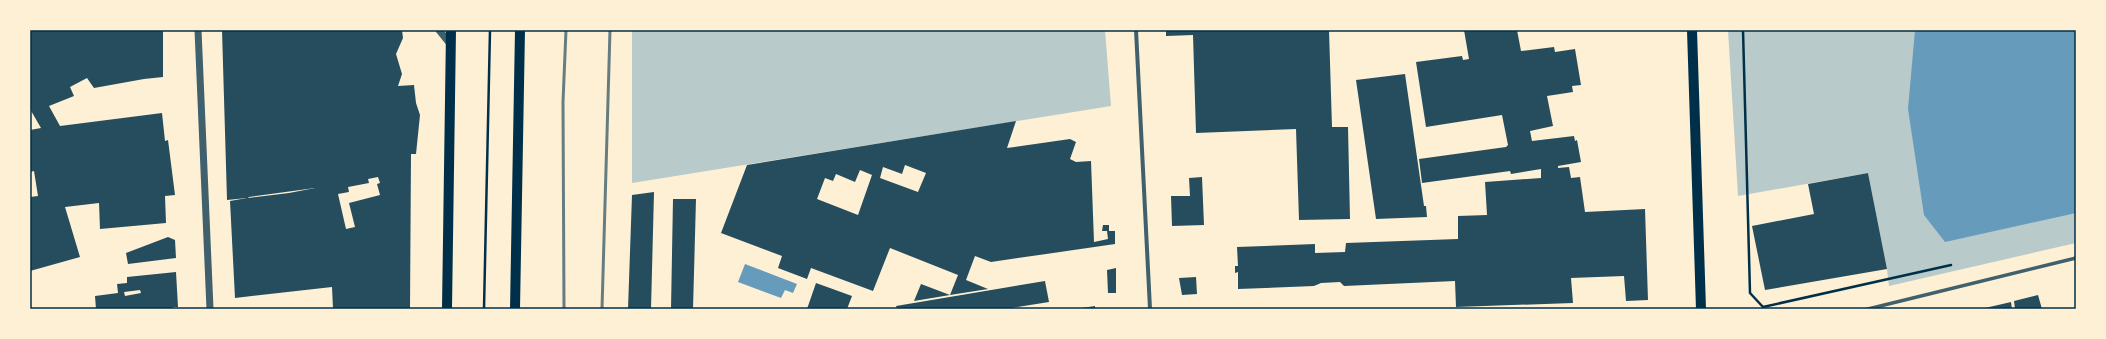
<svg xmlns="http://www.w3.org/2000/svg" width="2106" height="339" font-family="Arial,sans-serif">
<style>
.green{fill:#b9caca}
.water{fill:#669bbc}
.building{fill:#264d5e;fill-rule:evenodd}
.lines{fill:none;stroke-linecap:round;stroke-linejoin:round}
.path{stroke:#003049;stroke-width:2.5}
.pedestrian{stroke:#3f606c;stroke-width:3.5}
.minor{stroke:#3f606c;stroke-width:4}
.tertiary{stroke:#3f606c;stroke-width:7}
.primary{stroke:#003049;stroke-width:10}
.rail{stroke:#657d81;stroke-width:3}
.neatline{fill:none;stroke:#003049;stroke-width:1.5}
</style>
<rect width="100%" height="100%" fill="#fdf0d5"/>
<g class="green">
<path d="M632,30h473l6,76 -479,77z"/>
<path d="M1728,30h348v213l-187,43 -2,-17 -19,-96 -130,23z"/>
</g>
<g class="water">
<path d="M1915,30h161v183l-131,29 -21,-27 -16,-106z"/>
<path d="M745,264l52,20 -4,9 -8,-3 -4,8 -43,-16z"/>
</g>
<g class="building">
<path d="M30,30h133v47l-19,2 -50,9 -7,-10 -17,9 4,9 -25,10 11,20 102,-13 3,28 3,-1 7,55 -10,1 1,27 -66,6 -1,-26 -34,4 15,50 -50,14v-74l8,-1 -4,-25 -4,1v-42l11,-2 -11,-19z"/>
<path d="M222,30h180l1,8 -7,16 6,20 -4,12 16,-1 2,18 4,12 -4,39h-5l-1,155h-77l-1,-22 -97,11 -5,-97 17,-3 -20,2zM378,177l2,6 -3,1 3,11 -31,8 6,24 -9,2 -8,-35 11,-2 -1,-5 21,-4 -1,-4zM315,188l-26,5 -41,5 1,-1z"/>
<path d="M1166,30h163l3,97h16l2,92 -51,1 -3,-91 -100,4 -3,-98 -27,1z"/>
<path d="M1464,30h53l4,21 33,-4 1,5 20,-3 6,36 -9,1 1,6 -26,4 6,30 -23,5 2,10 42,-5 1,5 2,-1 4,22 -23,4v2l11,-1 2,11 9,-1 5,35 60,-3 3,91 -22,1 -2,-25 -53,2 2,25 -117,4 -1,-26 -111,5 -4,-4 -19,1 -7,3 -76,3v-17l-3,1v-7h3l-1,-19 78,-3v9l30,-1 1,-9 112,-4v-23l29,-1 -2,-33 56,-4v-9l-30,5 -1,-3 -88,12 -3,-24 87,-12 2,-2 -6,-30 -76,12 -10,-65 46,-6 1,4 6,-1z"/>
<path d="M1405,74l19,132h2l1,11 -51,2 -20,-139z"/>
<path d="M1016,121l-9,27 63,-9 6,3 -6,17 6,3 15,-1 3,81 14,-3 -1,-8h-5l1,-6h6v6h6v13l-124,18 -16,-6 -9,24 22,9 -38,6 8,-20 -68,-27 -17,43 -62,-23 -4,11 -29,-11 4,-12 -61,-23 26,-68zM905,165l21,8 -8,19 -38,-14 3,-11 19,7zM860,170l12,5 -14,40 -41,-16 8,-21 8,3 3,-7 19,8z"/>
<path d="M1868,173l19,96 -122,21 -13,-64 62,-12 -6,-30z"/>
<path d="M1202,177l2,48 -32,1 -1,-30h19l-1,-18z"/>
<path d="M654,192l-3,117h-23l4,-114z"/>
<path d="M673,199h23l-3,110h-22z"/>
<path d="M168,237l7,3 1,18 -48,6 -2,-11z"/>
<path d="M1116,268v25h-8l-1,-23z"/>
<path d="M176,272l2,35h-5v2h-77l-1,-13 23,-3 -1,-9 10,-1v-6zM140,290l1,3 -16,3 -1,-4z"/>
<path d="M1196,277l1,17 -15,1 -3,-17z"/>
<path d="M1045,281l4,21 -44,7h-108l-1,-3z"/>
<path d="M816,283l36,13 -5,13h-40z"/>
<path d="M921,284l29,11 -36,6z"/>
<path d="M2038,295l4,14h-27l-1,-8z"/>
<path d="M2011,302l1,7h-26l-1,-1z"/>
<path d="M1095,306v3h-12l-1,-1z"/>
</g>
<g class="lines">
<g class="path">
<path d="M1743,30l7,263 13,14 188,-42"/>
<path d="M484,309l6,-279"/>
</g>
<path class="pedestrian" d="M1868,309l208,-51"/>
<path class="minor" d="M1136,30l14,279"/>
<g class="tertiary">
<path d="M198,30l12,279"/>
<path d="M439,30l12,15"/>
</g>
<g class="primary">
<path d="M1692,30l9,279"/>
<path d="M447,309l4,-279"/>
<path d="M515,309l5,-279"/>
</g>
<g class="rail">
<path d="M564,309l-1,-207 3,-72"/>
<path d="M602,309l8,-279"/>
</g>
</g>
<rect width="2106" height="339" fill="none" stroke="#fdf0d5" stroke-width="62"/>
<rect x="31" y="31" width="2044" height="277" class="neatline"/>
</svg>
